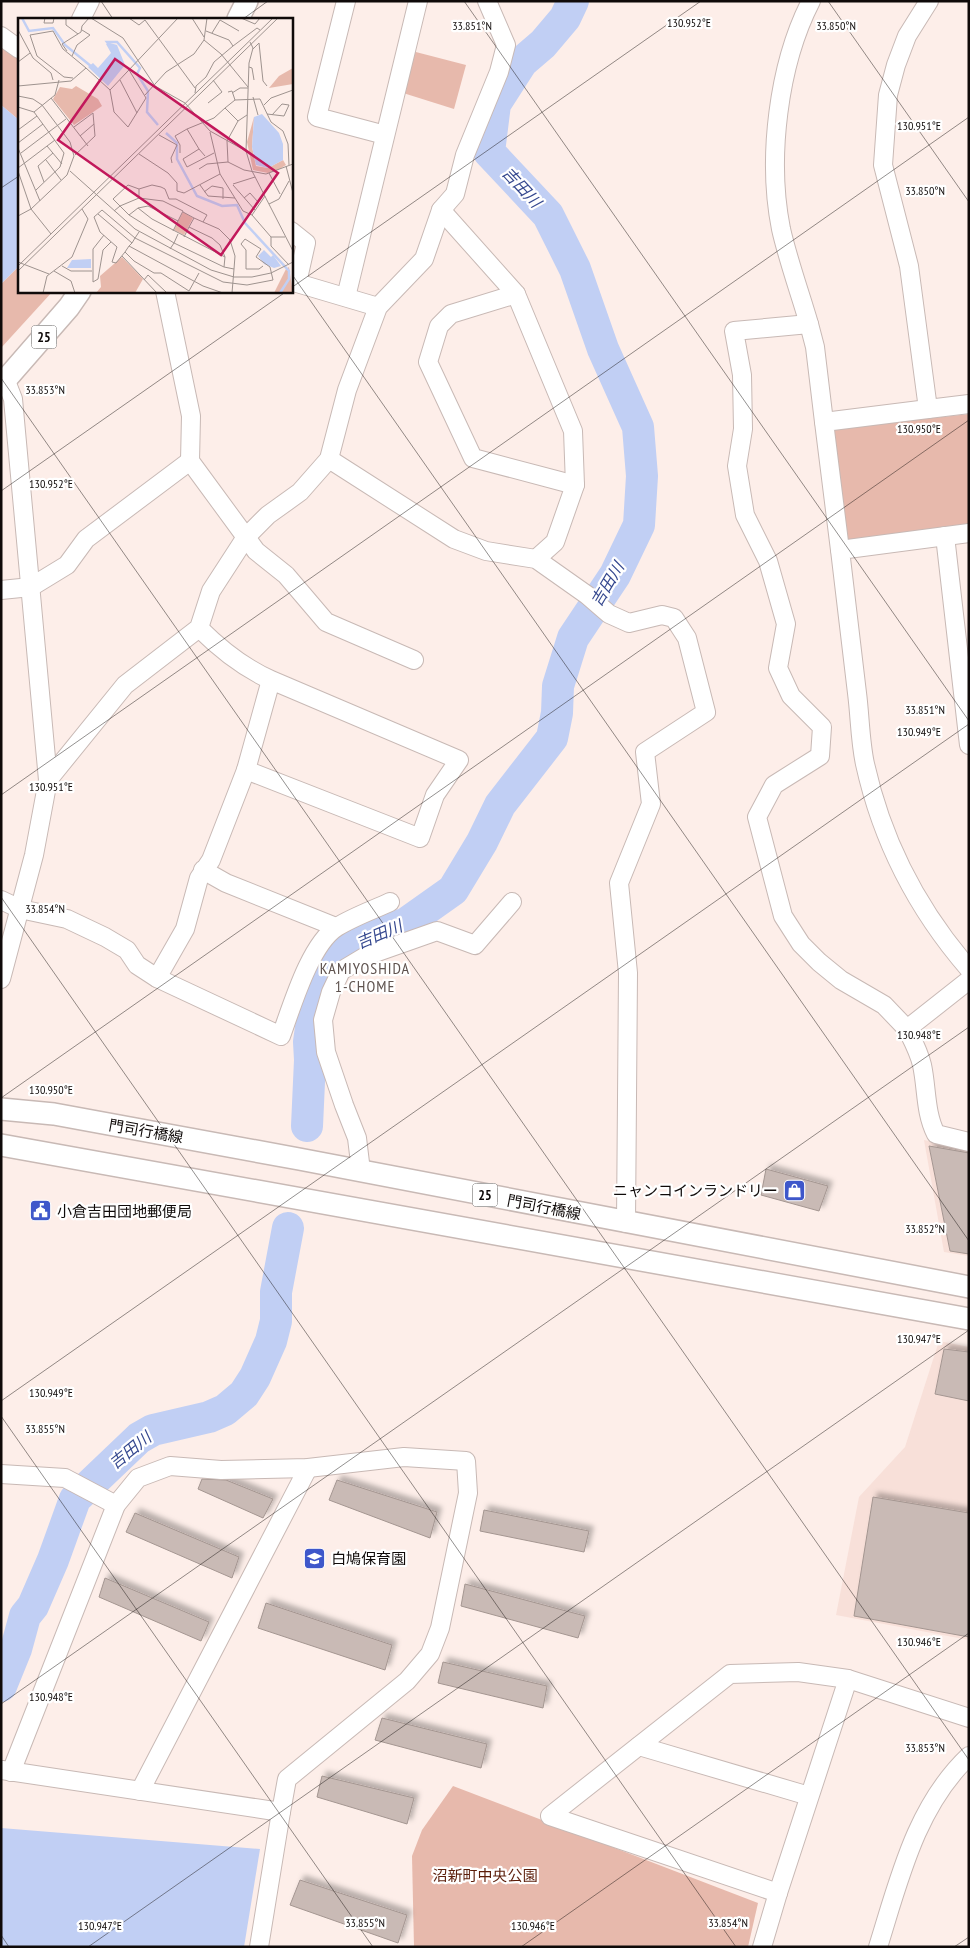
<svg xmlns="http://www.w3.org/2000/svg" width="970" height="1948" font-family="'PT Sans Narrow','Noto Sans JP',sans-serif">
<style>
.built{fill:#f8e0d9}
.green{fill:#e7b9ac}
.water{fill:#c1cff4}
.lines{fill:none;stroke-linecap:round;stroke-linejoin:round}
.river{stroke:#c1cff4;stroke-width:32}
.building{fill:#c9bab5;stroke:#a49691;filter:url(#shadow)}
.minor-casing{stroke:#c8b9b5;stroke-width:20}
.major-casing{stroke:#c8b9b5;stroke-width:24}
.minor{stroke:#fff;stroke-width:18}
.major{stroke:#fff;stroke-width:21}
.ticks{fill:none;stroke:#0f0a09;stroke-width:1;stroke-opacity:0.45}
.labels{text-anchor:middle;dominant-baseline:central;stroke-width:4.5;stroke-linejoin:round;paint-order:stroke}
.shield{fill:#fff;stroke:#575453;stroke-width:1}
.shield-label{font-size:14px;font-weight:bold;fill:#0f0a09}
.street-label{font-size:15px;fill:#0f0a09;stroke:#fff}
.poi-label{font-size:15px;fill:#0f0a09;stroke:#fff;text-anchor:start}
.park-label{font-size:15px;fill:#5b1d09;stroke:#fff}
.water-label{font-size:16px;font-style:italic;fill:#35488f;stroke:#fff}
.neighbourhood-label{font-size:16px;letter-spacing:1px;fill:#5f534f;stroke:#fff}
.inset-river{fill:none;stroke:#c1cff4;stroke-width:2.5}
.inset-road{fill:none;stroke:#9e938f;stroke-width:1}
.view{fill:#c2185b;fill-opacity:0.15;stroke:#c2185b;stroke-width:2.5}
.inset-edge{fill:none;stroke:#0f0a09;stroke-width:2.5}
.ticks-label{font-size:12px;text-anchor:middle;fill:#0f0a09;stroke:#fff;stroke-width:4.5;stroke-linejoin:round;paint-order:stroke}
</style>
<defs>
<filter id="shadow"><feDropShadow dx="4.5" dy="-4.5" stdDeviation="2.5" flood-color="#0004"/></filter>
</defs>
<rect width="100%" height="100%" fill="#fdeee9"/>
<g class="built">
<path d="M924,1140l45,9v107l-25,-4z"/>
<path d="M939,1341l30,6v293l-133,-25 23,-118 46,-50z"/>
</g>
<g class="green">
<path d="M1,42l18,13v65l-18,-15z"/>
<path d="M412,51l54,14 -12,44 -54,-17z"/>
<path d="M19,266v25h34l-52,57v-64z"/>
<path d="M969,414v112l-123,15 -15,-112z"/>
<path d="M453,1786l305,117 -10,44h-334l-2,-91 10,-26z"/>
</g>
<g class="water">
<path d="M1,105l18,15v146l-18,18z"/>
<path d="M1,1828l259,21 -16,98h-243z"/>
</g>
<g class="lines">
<g class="river">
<path d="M307,1126l3,-66 -1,-18 6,-43 6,-22 9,-15 10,-11 18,-12 18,-7 29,-8 48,-34 29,-48 18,-37 52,-67 5,-25 1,-27 15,-48 42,-63 24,-50 3,-49 -4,-49 -35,-78 -28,-80 -27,-54 -59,-63 6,-48 27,-42 21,-18 22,-26 8,-17"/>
<path d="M1,1686l15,-37 9,-33 8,-10 20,-46 22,-61 64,-61 14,-8 56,-13 16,-7 19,-16 11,-17 16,-36 5,-20v-29l12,-64"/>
</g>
</g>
<g class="building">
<path d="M929,1146l40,7v101l-19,-3z"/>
<path d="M766,1169l62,17 -9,25 -58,-16z"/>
<path d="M944,1349l25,3v49l-34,-7z"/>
<path d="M202,1479l24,1 47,19 -10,19 -65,-29z"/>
<path d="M337,1480l100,32 -7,26 -101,-38z"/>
<path d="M873,1497l96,16v124l-115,-21z"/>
<path d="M484,1510l105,21 -5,21 -104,-21z"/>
<path d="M135,1513l104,44 -7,21 -106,-46z"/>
<path d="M105,1578l104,44 -8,19 -102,-44z"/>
<path d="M465,1584l120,32 -7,22 -117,-32z"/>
<path d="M266,1603l126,42 -7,25 -127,-42z"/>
<path d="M443,1662l104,24 -4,22 -105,-25z"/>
<path d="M382,1718l105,26 -6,24 -106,-28z"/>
<path d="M322,1776l92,22 -7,26 -90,-27z"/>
<path d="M300,1880l107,35 -9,28 -108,-38z"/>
</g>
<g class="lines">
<defs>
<g id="minor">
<path d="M346,1l-29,116 68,18"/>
<path d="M929,1l-22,35 -11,29 -8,30 -5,70 26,101 19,143 41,-5"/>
<path d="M81,19l9,-18"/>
<path d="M1,36l18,13"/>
<path d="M441,210l75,84 57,137 2,54 -20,57 -19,17"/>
<path d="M291,231l15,12 -9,40 81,24"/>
<path d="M165,291l26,125 -1,45 66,90 30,24 40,47 88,38"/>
<path d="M516,294l-65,20 -12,12 -11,36 45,96 102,27"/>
<path d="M346,297l72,-296"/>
<path d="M809,324c-9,-31 -21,-64 -28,-95 -14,-70 -3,-164 30,-228"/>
<path d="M824,422l-9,-75 -6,-23 -75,7 8,44 1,54 -6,37 8,49 23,46 18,63 -8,44 13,28 31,31 -2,29 -46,29 -17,32 26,99 18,28 18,18 22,18 43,25 23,24"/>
<path d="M329,459l125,80 32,12 50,8 51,36 22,19 20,9 33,-8 12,3 13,20 19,74 -61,40 6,52 -32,79 9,90 -2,250"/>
<path d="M969,533l-129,17c6,47 11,95 17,143 3,23 3,48 8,71 17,77 52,145 104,205"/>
<path d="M945,536l24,209"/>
<path d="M840,550l-16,-128 104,-13"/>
<path d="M1,590l30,-3 36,-22 19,-26 104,-78"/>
<path d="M199,628c21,21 45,40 72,52l188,80 -24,35 -15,43 -174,-68 25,-90"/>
<path d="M246,770l-35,90 -12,18 -14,51 -28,49 124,58c11,-30 29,-92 56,-109 16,-10 36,-17 53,-25"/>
<path d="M48,780l77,-95 74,-57 12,-37 35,-54 22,-22 32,-23 29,-33 18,-69 31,-83 46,-48 17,-49 14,-16 10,-39 34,-83 7,-27 -19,-44"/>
<path d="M203,870l23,13 110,44"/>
<path d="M1,900l19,9 47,10 38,18 22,13 10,15 20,13"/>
<path d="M1,979l33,-124 14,-75 -35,-381 -7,-18"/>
<path d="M969,980l-62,49c6,12 12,23 15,36 5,23 3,48 14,69l33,8"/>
<path d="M361,1171l-4,-33 -13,-33 -18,-53 -3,-32 8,-28 10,-21 25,-15 71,-25 38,14 37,-43"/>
<path d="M1,1474l64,4 51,27"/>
<path d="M639,1746l170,50"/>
<path d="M2,1770l279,42 -22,135"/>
<path d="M11,1772l105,-267 22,-27 32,-12 51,4 87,-2 96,-11 62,4 2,32 -28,135 -10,26 -23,27 -120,98 -6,33"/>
<path d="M140,1791l168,-323"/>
<path d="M778,1893l-228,-77 180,-142 68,-2 50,7 121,39"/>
<path d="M762,1947l16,-54 70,-214"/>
<path d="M878,1947c21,-67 38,-141 91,-191"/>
</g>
<g id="major">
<path d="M238,19l9,-18"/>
<path d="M1,385l68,-78 11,-16"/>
<path d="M1,1109l53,5 245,45 670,128"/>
<path d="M1,1145l968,174"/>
</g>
</defs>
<use href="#minor" class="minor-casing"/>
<use href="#major" class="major-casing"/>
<use href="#minor" class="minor"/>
<use href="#major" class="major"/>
</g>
<path class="ticks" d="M101,1l12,18M464,1l505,720M828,1l141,201M243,19l25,-18M1,188l18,-12M291,273l678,968M291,288l410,-287M1,378l968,1382M1,491l286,-200M1,795l968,-678M1,897l735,1050M1,1098l968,-678M1,1401l968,-677M1,1416l372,531M1,1704l968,-677M1,1935l8,12M88,1947l881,-617M521,1947l448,-314M954,1947l15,-10"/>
<defs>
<symbol id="shop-square" viewBox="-11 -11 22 22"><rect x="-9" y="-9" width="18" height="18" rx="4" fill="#3e57ca" stroke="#fff"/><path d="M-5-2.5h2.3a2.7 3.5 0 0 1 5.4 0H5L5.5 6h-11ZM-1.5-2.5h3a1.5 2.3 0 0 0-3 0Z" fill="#fff"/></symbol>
<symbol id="civic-square" viewBox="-11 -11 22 22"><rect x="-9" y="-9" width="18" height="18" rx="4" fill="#3e57ca" stroke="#fff"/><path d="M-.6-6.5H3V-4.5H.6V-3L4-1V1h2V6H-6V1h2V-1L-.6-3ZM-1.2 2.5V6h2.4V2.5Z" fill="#fff"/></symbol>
<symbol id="school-square" viewBox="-11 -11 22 22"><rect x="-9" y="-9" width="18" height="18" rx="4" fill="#3e57ca" stroke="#fff"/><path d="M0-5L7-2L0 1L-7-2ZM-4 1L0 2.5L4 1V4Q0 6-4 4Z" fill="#fff"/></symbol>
</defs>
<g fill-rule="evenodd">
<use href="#shop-square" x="782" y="1178" width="25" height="25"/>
<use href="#civic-square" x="28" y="1198" width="25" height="25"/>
<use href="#school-square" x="302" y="1546" width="25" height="25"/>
</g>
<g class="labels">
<g class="shield">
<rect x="31.5" y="325.5" width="25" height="23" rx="4"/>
<rect x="472.5" y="1183.5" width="25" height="23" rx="4"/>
</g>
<g class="shield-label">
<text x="44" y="337">25</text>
<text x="485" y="1195">25</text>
</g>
<g class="street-label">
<text transform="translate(146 1131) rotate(10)">門司行橋線</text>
<text transform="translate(544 1207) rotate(11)">門司行橋線</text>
</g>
<g class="poi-label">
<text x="778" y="1190" text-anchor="end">ニャンコインランドリー</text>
<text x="57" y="1211">小倉吉田団地郵便局</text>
<text x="331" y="1558">白鳩保育園</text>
</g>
<g class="park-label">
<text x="485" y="1875">沼新町中央公園</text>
</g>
<g class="water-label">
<text transform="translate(522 187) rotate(47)">吉田川</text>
<text transform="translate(607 584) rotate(-59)">吉田川</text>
<text transform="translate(379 934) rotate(-23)">吉田川</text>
<text transform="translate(130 1450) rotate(-39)">吉田川</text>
</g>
<g class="neighbourhood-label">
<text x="365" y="968">KAMIYOSHIDA<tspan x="365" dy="18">1-CHOME</tspan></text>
</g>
</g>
<g transform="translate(18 18)">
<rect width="275" height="275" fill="#fdeee9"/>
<path d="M275,50v16l-24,4 10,-12zM58,68l22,13 4,7 -28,19 -21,-26 7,-12 12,2zM236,99l-2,30 4,19 12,2 15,-8 3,5 -8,5 -10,3 -15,-3 -6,-28zM165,194l10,6 -9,17 -10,-5zM104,239l21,22 -8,14h-39l5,-6 -1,-11zM271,249l4,26h-19l12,-24z" fill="#e7b9ac"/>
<path d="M92,25l7,2 8,20 -17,21 -20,-19 5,-4 5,5 13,-15 -5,-9zM244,96l17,19 4,11v16l-15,8 -12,-3 -4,-18 2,-30zM246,232l7,7 2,-2 8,11 -7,2 -10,-4 -6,-8zM73,241v9h-24l5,-8z" fill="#c1cff4"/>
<path class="inset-river" d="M4,0l7,13 24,-3 12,17 27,22M92,28l-3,-4h10l23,26 -3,6 11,17 -1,21 11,13M148,115l11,10v16l20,37 25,10 15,-1 8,18 44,48v8l-9,14"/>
<path class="inset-road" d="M27,0l-1,5h9l1,-5M48,0v7l12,9M73,0l32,20 32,48 30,17 25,28 36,20M111,0l10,7 6,-5M174,0l12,19M223,0l14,6 5,-6M127,2l50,68M0,12l15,28 18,15 2,7M188,13l23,9 4,6 24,-18 3,2M194,15l8,-13 19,11M186,22l17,14 27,33M232,24l3,6 -4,15 -3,88 6,20 41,80M235,31l6,-6 4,38 4,5M49,33l-5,-7 19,-12 1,-6 7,-8M54,38l5,-11 13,-10 -8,-5M0,44l12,-9M231,49l3,1 2,12M55,60l-9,-1 -27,-21 -7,-21 23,-4 10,18 23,19M102,62l17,33M0,68l53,-5 15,-13 24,22 68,-72M92,72l4,22 14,15 18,-29 -17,-28M177,75l1,-7 10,-9 8,-15 19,-16M214,75l8,-5h8M127,77l21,-23 28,-18 10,-14 3,-22M0,78l15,3 9,6 28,37 4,14 -7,19 -36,34 -13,7M235,79l5,18M33,80l37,48M217,82l25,-1 11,23 12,9 5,13 1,21M190,85l14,-11 -9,-12M246,87l7,-7 22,-8M0,89l16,5 30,41 -4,14 -24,23M207,90l10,-8 -3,-9 -4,1M16,94l21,-17 4,-15M249,96l17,2 5,-11 -7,-1 -10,11M56,109l19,-14 2,23 -20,19M169,111l27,-11 11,-10 13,13M0,112l19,-14M192,114l10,42 23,37 9,4 13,-19M141,117l18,10 -6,13 1,5M62,118l14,-12M0,125l25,-19M29,128l15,18M0,130l22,53M3,135l45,-34M162,135v-8l-5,-9 12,-7 12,20M121,136l29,19 9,10v8l7,2 36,-19M187,138l-6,-7 -16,10 4,8 27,-14M28,142l15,20M210,144l-1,-21 11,-20 9,-6M268,148l7,27M0,150l37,-28M181,151l8,-5 21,-2 16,8 22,4 27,-10M0,153l13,38 20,25M52,153l65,58 76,41 23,7h18l19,-4 22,-11M251,155l11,21M26,164l-6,-16 15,-13M215,166l22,-7M182,167l8,11 27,2M215,167l22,25M121,171l13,-4 9,2 4,2 4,10h7l31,16 -4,7 -9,-4M186,174l8,-6 11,2v11M121,180l-19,8 -7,-7 15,-14 11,4v9l24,3 20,10 -10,20M226,180l6,-5 8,9M251,186l10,-5 10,-18M120,190l14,11 73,38 -1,10 10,2 -2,24M96,193l6,-5 9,9 9,-7 10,-2 30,15M165,194l11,6 -5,9M80,196l34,29M111,197l45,28 4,-9M234,197l19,22h14M185,204l16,7 11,11 5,16 -1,13M121,214l-4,6 -3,5 -3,3 -4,6 -9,11 -4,-1 5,-15 -17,-15 -6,-15 8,-7 33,28 88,44 24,3 26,-5 -3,-13 -14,-10 5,-8 -16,-10 -4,5 5,6v19h13l4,-3M86,217l-11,14v33l5,-3 5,-29 8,-8M166,219l5,-10 23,11 8,7 5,12M253,219v9l18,19M111,228l74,40 20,7M152,231l4,-6 50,24M107,234l9,9 20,12h7l28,18 10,-18M104,238l35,37M0,244l31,12M0,248l255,-248M44,248l9,5h21M0,253l260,-253M36,253l17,10 4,12M126,262l4,-5 18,17M25,275l4,-17 25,-19 16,-38 -6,-10"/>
<path class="view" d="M97,41l163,114 -57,82 -163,-115z"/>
<rect width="275" height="275" class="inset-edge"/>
</g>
<g class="ticks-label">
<text x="689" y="27">130.952°E</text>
<text x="472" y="30">33.851°N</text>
<text x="836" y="30">33.850°N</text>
<text x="919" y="130">130.951°E</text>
<text x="925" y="195">33.850°N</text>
<text x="45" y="394">33.853°N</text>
<text x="919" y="433">130.950°E</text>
<text x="51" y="488">130.952°E</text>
<text x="925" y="714">33.851°N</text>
<text x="919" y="736">130.949°E</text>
<text x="51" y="791">130.951°E</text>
<text x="45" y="913">33.854°N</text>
<text x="919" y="1039">130.948°E</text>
<text x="51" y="1094">130.950°E</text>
<text x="925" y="1233">33.852°N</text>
<text x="919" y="1343">130.947°E</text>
<text x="51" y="1397">130.949°E</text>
<text x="45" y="1433">33.855°N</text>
<text x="919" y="1646">130.946°E</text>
<text x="51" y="1701">130.948°E</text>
<text x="925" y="1752">33.853°N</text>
<text x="365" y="1927">33.855°N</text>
<text x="728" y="1927">33.854°N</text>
<text x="100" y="1930">130.947°E</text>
<text x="533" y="1930">130.946°E</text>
</g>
<rect width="970" height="1948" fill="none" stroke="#0f0a09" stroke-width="5"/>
</svg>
